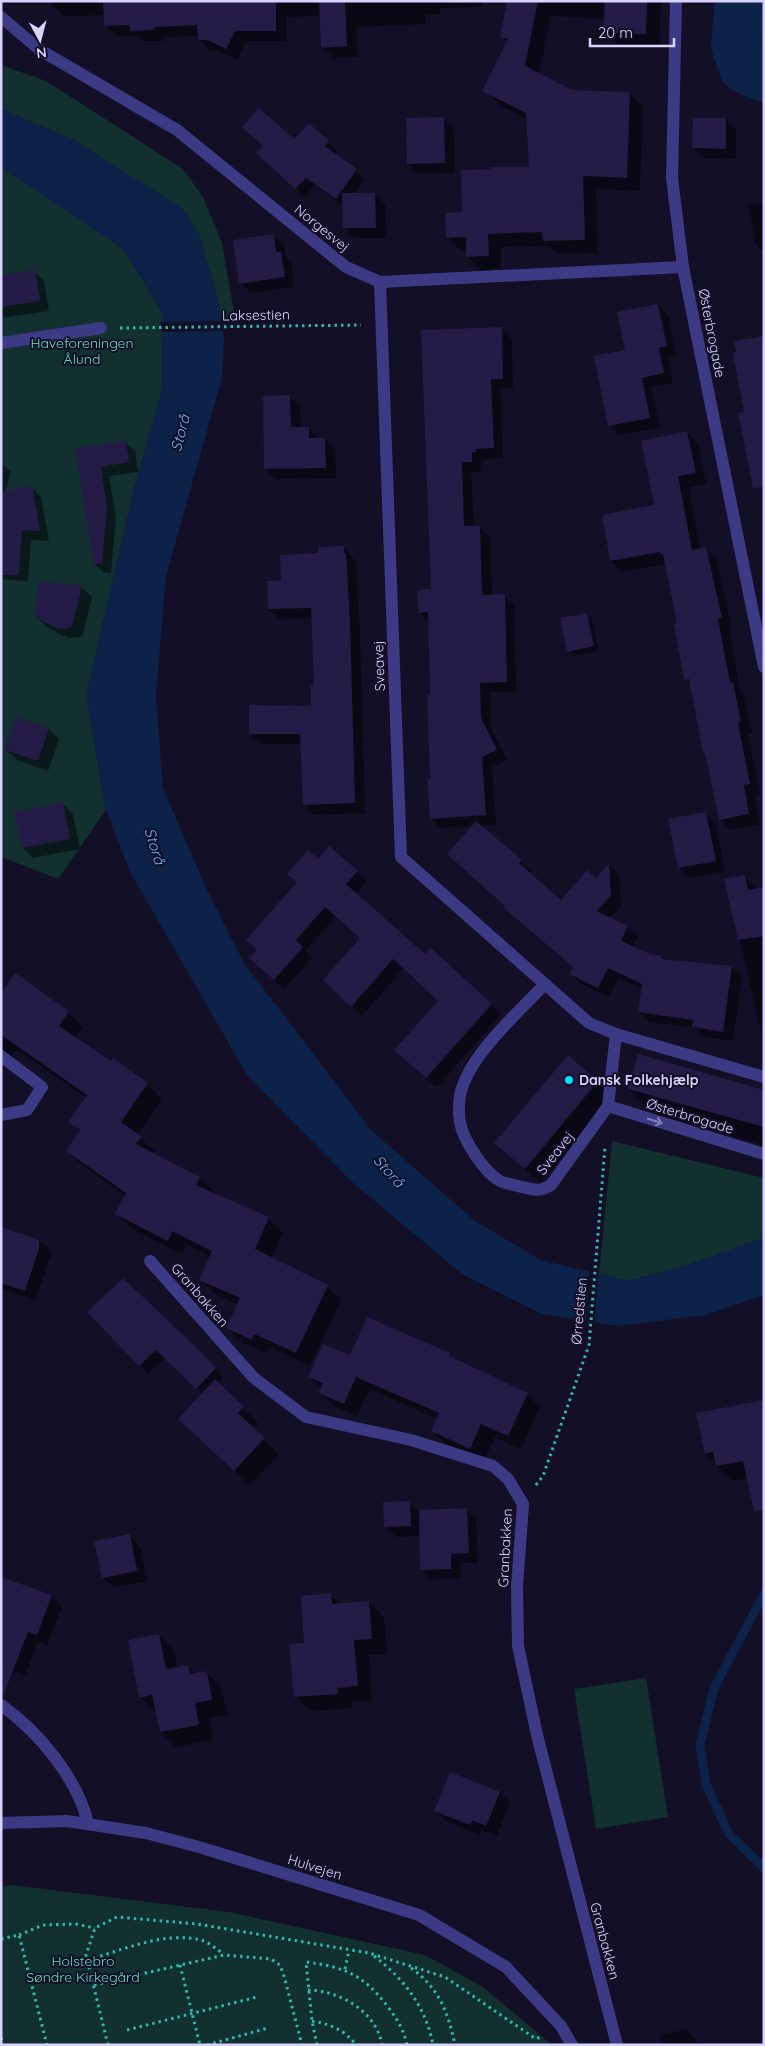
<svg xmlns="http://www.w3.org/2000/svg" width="765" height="2046" font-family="Quicksand,sans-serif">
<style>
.green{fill:#12302f}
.water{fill:#0c2248}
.pier{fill:#130f26}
.shadow{fill:#0007}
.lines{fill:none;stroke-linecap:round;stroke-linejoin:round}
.stream{stroke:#0c2248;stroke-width:9}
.river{stroke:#0c2248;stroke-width:50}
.building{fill:#241b47}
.path{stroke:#2fb8b0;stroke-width:3;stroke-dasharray:2.5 4;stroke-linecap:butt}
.minor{stroke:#3d3a85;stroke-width:12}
.oneway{stroke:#837fbc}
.poi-dot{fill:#00e5ff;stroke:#130f26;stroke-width:2}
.labels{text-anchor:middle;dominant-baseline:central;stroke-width:4;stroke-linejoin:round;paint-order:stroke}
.street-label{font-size:14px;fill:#d9d4ff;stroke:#130f26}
.park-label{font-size:14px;fill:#5fe0c0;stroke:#130f26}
.poi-label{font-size:14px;font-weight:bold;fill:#d9d4ff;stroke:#130f26;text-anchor:start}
.water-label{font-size:15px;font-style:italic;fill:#62b6ff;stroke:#130f26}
</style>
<rect width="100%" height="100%" fill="#130f26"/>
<g class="green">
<path d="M758,1h6v46l-7,-8z"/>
<path d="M1,65l45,16 137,88 20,28 19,46 13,75 -14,1 -5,-26 -16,-56 -126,-97 -73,-31z"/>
<path d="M1,167l122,82 40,64 -1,77 -28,100 -48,206 20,114 -48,69 -57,-22z"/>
<path d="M612,1141l152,37v60l-79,28 -57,15 -29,-7z"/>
<path d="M646,1678l22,139 -72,12 -22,-140z"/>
<path d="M11,1885l218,27 196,43 58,32 69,58h-551v-158z"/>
</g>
<path class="water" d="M1,109l73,31 108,68 18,28 16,57 8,44 -2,41 -56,198 -10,120 7,92 45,104 36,71 128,168 103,90 66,39 87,21 57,-15 79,-28v57l-58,20 -88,11 -76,-12 -80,-40 -110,-92 -105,-107 -117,-203 -24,-62 -20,-114 48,-206 28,-100 1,-77 -40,-64 -122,-82z"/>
<g class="pier">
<path d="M224,321l2,10 -65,1v-10z"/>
<path d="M589,1269l9,2 -3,54 -9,-2z"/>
</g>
<g class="shadow">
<path d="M52,1h430v6l-42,1v6h-15l1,10 -70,3 2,30 -24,1 -12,-11 -1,-31 -34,1v24h-41l-9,19 -18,-9h-9l-11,-11v-4l-34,1v4h-23l-6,-5h-20l-11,-11v-10l-42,1 -11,-11z"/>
<path d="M508,1h153l-2,46 -41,-2 -13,-14v-12l-54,-3 -12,58 33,17 58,2 13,14 -3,84 -44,-2 2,64 -41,1 -8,-8 -48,1v22l-20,1 -14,-14v-6h-7l-13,-13 16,-24 67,-45 -3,-49 -24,-12 -14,-13 19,-51 -7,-7z"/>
<path d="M443,118l11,11 1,44 -36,1 -11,-10z"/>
<path d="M725,119l11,11v29l-32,-1 -11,-10z"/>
<path d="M295,141l33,1 9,9 -3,3 31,25 -11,15h21l10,10 1,34h-31l-11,-10v-22l-29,-21 -10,12 -38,-36z"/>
<path d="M764,203v50l-8,-8 -7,-39z"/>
<path d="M273,235l11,10 2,13 5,5 3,24 -43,6 -11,-10z"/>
<path d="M34,271l10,10 5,30 -48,7v-42z"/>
<path d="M658,305l10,10 8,41 -8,1 5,26 -22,4 9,41 -41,7 -10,-10 18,-74z"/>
<path d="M502,329l10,10 1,49 -12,1 2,69 -17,1v2h-5l1,10 -11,1 3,55h6l10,10 2,59h12l10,10 2,86h-26l1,37 16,31 -15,7 4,58 -16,1 41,35 10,10 -2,3 32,28 35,-22 13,-15 10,10 2,31 -11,12 18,9 10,10 -5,11 17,7 11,2 4,4 67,6 10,11 -9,63 -29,-4 -9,-9 -45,-6 -11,-10 4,-23 -25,-11 -9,19 -28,-13 -10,-10 3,-6 -58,-50 -9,-11 -59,-53 25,-28 -32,2 -10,-10 -2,-196 -10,-10 14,-21 -11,-260z"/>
<path d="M289,396l11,11 1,21h7l11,11h6l10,10 1,29 -60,1 -11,-11z"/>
<path d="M687,433l11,11 8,40 -17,3 11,63 6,-2 11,12 15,70h-3l11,61 4,4 8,38 -4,1 12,61 -5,1 5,29 -29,5 -11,-11 -13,-64 -3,-3 -12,-67 -7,-6 -6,-55 -13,-60 -44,8 -11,-11 45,-55z"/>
<path d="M125,442l10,9 3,21 -29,4 7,41 -5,56h-7l-9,-9 -18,-115z"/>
<path d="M1,463l10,9 -6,20 26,-5 10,10 8,44 -18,-1 -3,41 -27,-2z"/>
<path d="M343,548l10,10 3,6 4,68 5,181 -51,2 -10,-11 -2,-60h-42l-10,-10 63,-27 2,-21 -3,-68 -33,1 -10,-10 13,-28 37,-27z"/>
<path d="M81,587l11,10 -10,40 -14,1 -21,-11 -11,-10z"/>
<path d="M587,614l5,5 6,32 -25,5 -5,-5z"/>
<path d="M17,718l32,11 10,10 -11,32 -31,-11 -11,-10z"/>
<path d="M62,803l11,11 7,35 -47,9 -10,-10 -7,-35z"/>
<path d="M706,814l10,10 9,47 -36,7 -10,-11z"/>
<path d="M318,861l39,11 10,10 -11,12 69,61 66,50 10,10 -64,72 -31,-27 33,-59 -36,-32 -41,47 -27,-26 26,-52 -25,-22 -31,35 7,7 -28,31 -23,-21 -3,-18z"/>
<path d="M745,877l10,10v3l9,-1v156l-38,-165z"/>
<path d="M15,975l53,37 15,15 -8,11 36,25 2,-3 34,24 15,15 -25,36 18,17 -1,3 46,23 14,14 -1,2 55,24 15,15 -12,25 56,28 14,14 -31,66 -41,-19 -3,6 -24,-11 -14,-14 10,-24 -23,-10 -14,-14 10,-23 -24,-12 -5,9 -51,-26 -14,-14 9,-18 -44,-31 -15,-14 13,-19 -10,-11 17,-23 -71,-49 -11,17 -4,-3v-69z"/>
<path d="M568,1057l45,40 -73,86 -44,-40z"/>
<path d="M629,1088l135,4v53l-110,-31z"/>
<path d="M1,1228l40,14 11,10 -17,48 -34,-11z"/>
<path d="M123,1280l87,82 13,16 -5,6 40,39 -5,6 26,25 -29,31 -55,-51 8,-40 -38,-36 -17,16 -60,-61z"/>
<path d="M449,1355l6,5 72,34 13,13 -19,42 -26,-12 -11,24 -38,-17 -14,-13 6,-12 -68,-30 -13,27 -23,-10 -14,-14 2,-3 -12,-12 41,-20z"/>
<path d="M764,1401l-16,77 -16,3 -26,-27 -8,-40z"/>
<path d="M410,1503l9,9 47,-2 10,9 2,44h-18l1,15 -30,1 -9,-10 -1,-33 -25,1 -10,-10z"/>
<path d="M130,1536l10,10 7,35 -34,6 -10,-10z"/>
<path d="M330,1595l10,9 29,-2 15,15 3,37 -18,1 3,46 -20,1v6l-42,3 -15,-15 11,-52z"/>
<path d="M51,1596l11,11 -15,38 -9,-4 -13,34 -24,-9z"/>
<path d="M159,1636l15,15 3,17 11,-2 8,8 10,-2 15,15 6,28 -18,3 4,22 -37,7 -15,-15 -5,-20 -15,-15z"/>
<path d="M451,1773l49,20 10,10 -13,33 -15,-6 -2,5 -34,-14 -10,-10z"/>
<path d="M686,2029l10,10 2,6h-36l-2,-9z"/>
</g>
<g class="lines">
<path class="stream" d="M764,1594l-50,94 -14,57 6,39 23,50 35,34"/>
<path class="river" d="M740,1l-4,44 8,23 20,9"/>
</g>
<g class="building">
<path d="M103,1h173v30h-41l-9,18 -19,-9h-9l-1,-15 -43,2v3l-24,1 -1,-6 -25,1z"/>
<path d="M319,1h26l2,45 -26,2z"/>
<path d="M507,1h31l-13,65 47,24 58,2 -3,86 -44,-2 2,64 -42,1 -1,-9 -54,2 1,22 -23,1v-20l-20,1 -1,-25 17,-1 -1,-42 30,-1 -1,-2h39l-3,-54 -44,-22 26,-52 -8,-2z"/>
<path d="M605,1h42l-1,33 -43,-2z"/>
<path d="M259,108l35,31 15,-16 20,18 -4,5 32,23 -21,30 -30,-21 -11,11 -39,-36 7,-7 -21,-19z"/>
<path d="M444,117l1,46 -38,1 -1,-46z"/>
<path d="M693,118h33v31l-34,-1z"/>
<path d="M342,193h33l1,35h-33z"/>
<path d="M274,234l2,18h5l4,25 -46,7 -6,-44z"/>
<path d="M35,270l5,31 -39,6v-32z"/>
<path d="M658,304l9,42 -8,2 5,25 -22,5 8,40 -42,8 -14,-70 31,-6 -8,-38z"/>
<path d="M502,327l1,52h-12l3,69 -18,1v3h-4v10h-10l2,64h16l2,69 23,-1 2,88 -27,1 1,35 16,32 -15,7 4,58 -56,4 -3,-40h3l-3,-85h3l-2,-82 -10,1 -1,-23 14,-1 -10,-259z"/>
<path d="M764,336v151l-11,1 -15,-75 6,-1 -11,-59 3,-1 -2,-11z"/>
<path d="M290,395l1,32h18v11h16l1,30 -62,1 -1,-73z"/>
<path d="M687,431l9,42 -18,3 14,74 14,-3 16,71 -4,1 12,64 3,-1 8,40 -3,1 12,61 -6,1 5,29 -30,6 -14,-67h-2l-14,-74 -5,1 -10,-56 3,-1 -14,-69h-3v-2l-50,9 -8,-46 52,-10 -13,-64z"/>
<path d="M126,441l3,21 -28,5 6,41 -5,56h-8l-19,-116z"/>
<path d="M32,485l8,46 -18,-1 -3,45h-18v-83z"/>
<path d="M344,546v7h2l4,68 5,182 -52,2 -3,-71h-51v-29l62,1v-21h3l-3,-77 -43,1 -1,-28 14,-1 -1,-25 38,-2v-6z"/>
<path d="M39,581l43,5 -10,41 -10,2 -6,-1 -21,-11z"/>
<path d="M587,613l7,33 -27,6 -7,-34z"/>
<path d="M16,717l33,11 -11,33 -33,-11z"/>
<path d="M63,802l7,37 -48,9 -8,-36z"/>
<path d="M706,812l10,49 -38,7 -10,-49z"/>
<path d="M476,821l46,39 -3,3 42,37 26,-30 9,8 13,-15 2,32 -14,16 31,15 -7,15 29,13 12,2 -1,3 71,7 -9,66 -31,-5 1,-7 -55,-8 4,-28 -34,-16 -10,20 -29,-14 4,-7 -69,-59 1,-2 -58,-52z"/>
<path d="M329,846l29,25 -12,13 79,70 6,-6 61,56 -66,74 -32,-28 44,-49 -45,-42 -42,48 -28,-27 37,-42 -35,-31 -29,33 7,7 -29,33 -25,-22 8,-8 -11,-10 51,-58 -10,-8 21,-24 10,9z"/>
<path d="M745,875l3,15 16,-3v49l-26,4 -14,-61z"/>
<path d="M15,973l54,38 -10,15 52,35 2,-3 35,25 -27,39 21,15 -6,7 64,33 -4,8 73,32 -14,32 73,36 -32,68 -42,-19 -2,6 -26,-12 14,-30 -41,-18 13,-29 -40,-20 -4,10 -53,-27 11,-21 -60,-42 14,-21 -12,-8 19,-27 -86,-60v-42z"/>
<path d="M638,1054l126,36v37l-136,-38z"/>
<path d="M568,1055l30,26 -73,88 -31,-26z"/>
<path d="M1,1227l38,13v9l-14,42 -24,-8z"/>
<path d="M123,1278l78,74 15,16 -20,21 -40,-39 -17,16 -52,-54z"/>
<path d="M367,1317l83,36 -1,3 79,37 -20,43 -27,-12 -11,25 -39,-18 8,-18 -83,-36 -12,27 -25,-11 4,-10 -15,-6 15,-33 27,11z"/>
<path d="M215,1379l29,28 -6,6 27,25 -31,33 -56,-52z"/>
<path d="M764,1400v110l-10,1 -11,-50 -27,5 -3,-14 -8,2 -9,-41z"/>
<path d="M410,1501l1,25 -27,1 -1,-25z"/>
<path d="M467,1508l2,45 -18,1v15l-31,1 -1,-60z"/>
<path d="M130,1534l7,37 -35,7 -8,-37z"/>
<path d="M1,1577l51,18 -15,40 -9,-3 -25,64 -2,-1z"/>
<path d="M331,1593l1,11 37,-3 3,38 -18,1 4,46 -21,2 1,6 -44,3 -5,-53 15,-1 -3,-47z"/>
<path d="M159,1634l7,35 22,-4 2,9 17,-3 5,29 -17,3 4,22 -39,7 -8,-37 -13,3 -11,-58z"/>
<path d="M450,1772l50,20 -14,34 -14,-6 -2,5 -36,-14z"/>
</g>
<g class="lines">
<g class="path">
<path d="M120,328l241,-3"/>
<path d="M536,1485l7,-9 46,-131 16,-198"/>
<path d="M19,1935l24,-10 32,-1 20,4"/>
<path d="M1,1939l18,-4 28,110"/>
<path d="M374,1956c30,23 52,51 59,89"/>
<path d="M88,1960c35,-10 76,-29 113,-20 8,2 16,10 23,14"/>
<path d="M180,1965l20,80"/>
<path d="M411,1968c28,20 37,44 44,77"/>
<path d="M345,1969l4,-19"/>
<path d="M94,1985l130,-30 47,4 9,6 4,11 18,69"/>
<path d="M308,1990c31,0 69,22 74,55"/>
<path d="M312,2021c18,3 33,9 44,24"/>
<path d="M127,2030l130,-33"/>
<path d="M1,2038l2,7"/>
<path d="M108,2045l-22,-90 9,-27 22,-11 80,7 172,29 76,24 91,62 6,-3"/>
<path d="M207,2045l61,-17"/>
<path d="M317,2045l-5,-24 -6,-59c39,5 58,13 82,45 9,12 16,23 19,38"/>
</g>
<g class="minor">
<path d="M676,1l-4,177 11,89 81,400"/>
<path d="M1,17l39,33 137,80 169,137 34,15 303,-15"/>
<path d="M380,282l21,575 188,166 27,11 148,43"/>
<path d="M1,343l100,-15"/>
<path d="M545,984c-28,30 -76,71 -85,111 -1,8 -2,18 0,27 3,18 24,50 40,59 6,3 15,4 22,6 12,3 18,5 29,-2l57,-79 8,-72"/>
<path d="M1,1056l41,31 -15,23 -26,5"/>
<path d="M608,1106l156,48"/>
<path d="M150,1261l104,117 52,39 105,23 82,26 15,13 15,25 -6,83 1,59 19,89 80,310"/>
<path d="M1,1705c38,27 76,73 87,118"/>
<path d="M1,1823l66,-2 79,12 53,14 220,68 87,52 55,59 11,19"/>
</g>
</g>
<defs><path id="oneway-shaft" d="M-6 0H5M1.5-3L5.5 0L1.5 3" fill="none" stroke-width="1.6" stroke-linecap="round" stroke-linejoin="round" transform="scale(1.25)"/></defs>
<use class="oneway" href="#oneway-shaft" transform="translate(655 1121) rotate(17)"/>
<circle class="poi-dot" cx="569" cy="1080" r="5"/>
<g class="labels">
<g class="street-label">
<text transform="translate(322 228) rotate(39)">Norgesvej</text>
<text transform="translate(256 315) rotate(-1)">Laksestien</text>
<text transform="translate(712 333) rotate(79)">Østerbrogade</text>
<text transform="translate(379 666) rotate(-92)">Sveavej</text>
<text transform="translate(690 1116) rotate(17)">Østerbrogade</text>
<text transform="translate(555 1153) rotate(-52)">Sveavej</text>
<text transform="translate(200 1295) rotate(49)">Granbakken</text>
<text transform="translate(579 1311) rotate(-85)">Ørredstien</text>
<text transform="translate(505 1548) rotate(-87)">Granbakken</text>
<text transform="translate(315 1867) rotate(17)">Hulvejen</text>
<text transform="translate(605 1941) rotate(75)">Granbakken</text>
</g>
<g class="park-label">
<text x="82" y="343">Haveforeningen<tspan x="82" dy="16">Ålund</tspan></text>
<text x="83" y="1961">Holstebro<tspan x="83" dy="16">Søndre Kirkegård</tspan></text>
</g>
<g class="poi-label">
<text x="579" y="1080">Dansk Folkehjælp</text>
</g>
<g class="water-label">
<text transform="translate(180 433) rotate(-75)">Storå</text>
<text transform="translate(155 846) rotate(73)">Storå</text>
<text transform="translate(389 1171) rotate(48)">Storå</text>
</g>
</g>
<rect width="765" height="2046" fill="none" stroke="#d9d4ff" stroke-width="5"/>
<g transform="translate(40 40) rotate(173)" stroke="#130f26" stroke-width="4" paint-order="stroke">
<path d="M0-4L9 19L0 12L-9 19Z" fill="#d9d4ff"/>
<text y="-8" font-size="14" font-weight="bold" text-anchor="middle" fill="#d9d4ff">N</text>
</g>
<path d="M590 38v8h84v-8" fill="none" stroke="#d9d4ff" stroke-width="2.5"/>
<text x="598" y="38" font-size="15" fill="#d9d4ff" stroke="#130f26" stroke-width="4" paint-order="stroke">20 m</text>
</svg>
